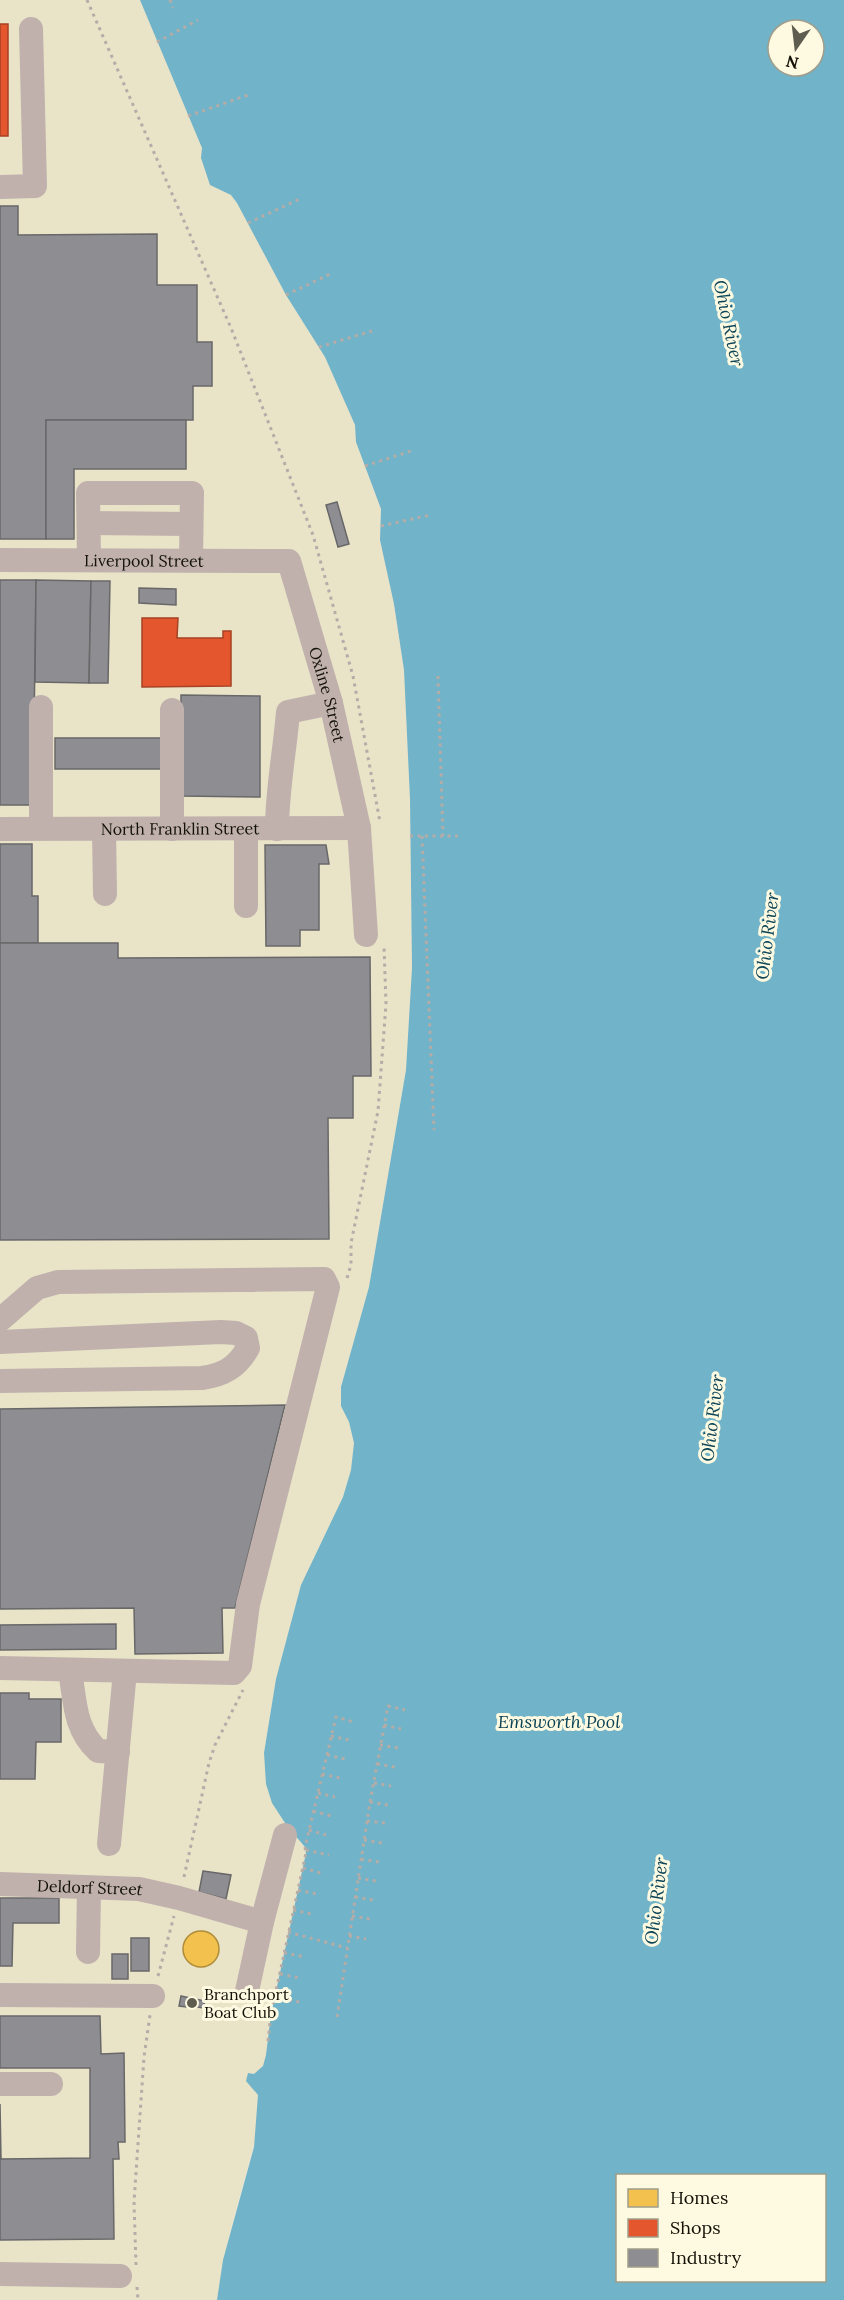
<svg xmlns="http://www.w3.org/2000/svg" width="844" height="2300" font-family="Lora,serif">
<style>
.built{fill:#e9e3c8}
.water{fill:#71b3c8;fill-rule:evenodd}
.homes{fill:#f2c14e;stroke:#af8c39;stroke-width:1.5}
.shops{fill:#e4572e;stroke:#a64223;stroke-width:1.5}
.industry{fill:#8d8d92;stroke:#696869;stroke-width:1.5}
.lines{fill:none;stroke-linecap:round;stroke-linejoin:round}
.path{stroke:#b5aca7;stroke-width:3;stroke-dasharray:3 4.5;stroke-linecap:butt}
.minor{stroke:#c0b1ad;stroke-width:24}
.poi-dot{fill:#5f5d50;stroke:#fefae2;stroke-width:2}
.labels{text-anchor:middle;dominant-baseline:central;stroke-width:6;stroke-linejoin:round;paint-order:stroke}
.street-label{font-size:16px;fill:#141208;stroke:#fefae2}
.poi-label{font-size:16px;fill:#141208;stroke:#fefae2;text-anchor:start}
.water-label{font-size:18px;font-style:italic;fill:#0d4558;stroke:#fefae2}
</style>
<rect width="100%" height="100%" fill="#eae7d7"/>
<path class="built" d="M0,0h140l62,148 -1,10 9,27 21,10 6,8 49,92 39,62 30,68 1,17 25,67 -1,31 14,64 10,66 6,129 2,169 -6,102 -37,217 -28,100v19l8,16 5,22 -3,26 -8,27 -42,88 -25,94 -12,74 2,31 6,19 15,23 18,21 1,6 -35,161 -5,41 -3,11 -8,8 -7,-1 -1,8 11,14 -2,41 -26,95 -13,69h-217z"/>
<path class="water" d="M140,0h704v2300h-627l6,-40 31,-113 4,-52 -12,-14 2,-8 6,1 9,-8 3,-11 5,-41 35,-161 -1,-6 -18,-21 -15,-23 -6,-19 -2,-31 12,-74 25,-94 42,-88 8,-27 3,-27 -5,-21 -8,-16v-19l28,-100 37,-217 6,-102 -2,-169 -6,-129 -10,-66 -14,-64 1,-31 -25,-67 -1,-17 -30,-68 -39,-62 -49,-92 -6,-8 -21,-10 -9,-27 1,-10zM778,30h36v36h-36zM618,2176h206v104h-206z"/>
<circle class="homes" cx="201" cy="1949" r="18"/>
<g class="shops">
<rect x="0" y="24" width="8" height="112"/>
<path d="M142,618h36l-1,20h46v-7h8v55l-89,1z"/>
</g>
<g class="industry">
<path d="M0,206h18v29l139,-1v51h40v57h15v44h-19v34h-147v119h-46z"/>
<path d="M46,420h140v49h-112v70h-28z"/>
<path d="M337,502l12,42 -11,3 -12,-42z"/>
<path d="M0,580h36l-3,225h-33z"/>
<path d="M36,580l55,1 -2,102 -54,-1z"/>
<path d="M91,581h19l-2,102h-19z"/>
<path d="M139,588l37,1v16l-37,-2z"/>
<path d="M181,695l79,1v101l-79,-1z"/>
<rect x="55" y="738" width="113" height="31"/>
<path d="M0,844h32v52h6v47h-38z"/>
<path d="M265,845h61l3,19h-10v66h-19v16h-34z"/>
<path d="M0,943h118v15l252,-1 1,119h-18v42h-25l1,121 -329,1z"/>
<path d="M285,1405l-50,203h-13l1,45 -88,1 -1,-46 -134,1v-200z"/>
<path d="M116,1624v25l-116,1v-25z"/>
<path d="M0,1693h29v6h32v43h-25l-1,37h-35z"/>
<path d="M203,1871l28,4 -5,24 -27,-7z"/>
<path d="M0,1898h59v25h-46l-1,43h-12z"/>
<rect x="131" y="1938" width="18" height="33"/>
<rect x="112" y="1954" width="16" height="25"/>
<path d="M181,1996l24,5 -2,7 -17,-3v2l-7,-1z"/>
<path d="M0,2016h100l1,38 23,-1 1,89h-7l1,17h-6l1,80 -114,1v-136l1,55 89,-1v-90h-90z"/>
</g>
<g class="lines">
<g class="path">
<path d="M87,0l144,328 82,207 40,141 27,146"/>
<path d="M170,0l3,8"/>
<path d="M157,42l41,-22"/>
<path d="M188,116l63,-22"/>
<path d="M248,223l54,-25"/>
<path d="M286,295l46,-22"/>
<path d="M319,347l53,-16"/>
<path d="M365,466l49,-16"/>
<path d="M381,526l49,-11"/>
<path d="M438,676l5,160"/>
<path d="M410,836h50"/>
<path d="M422,836l12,294"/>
<path d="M347,1278l4,-13v-22l27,-132 8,-107 -2,-58"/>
<path d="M384,1725l17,4"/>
<path d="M331,1736l18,4"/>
<path d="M380,1745l18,3"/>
<path d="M327,1755l18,4"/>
<path d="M377,1764l18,3"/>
<path d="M322,1774l18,4"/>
<path d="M374,1783l17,3"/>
<path d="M318,1793l17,4"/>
<path d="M370,1802l18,3"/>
<path d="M313,1811l18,5"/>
<path d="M367,1821l18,2"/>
<path d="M309,1830l17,5"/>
<path d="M364,1840l18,3"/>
<path d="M306,1850l23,5"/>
<path d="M361,1859l18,3"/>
<path d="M303,1868l21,6"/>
<path d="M184,1877l25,-114 6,-18 28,-55"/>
<path d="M358,1878l18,3"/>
<path d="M298,1890l19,4"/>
<path d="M355,1897l18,3"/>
<path d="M293,1910l22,5"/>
<path d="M352,1916l18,3"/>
<path d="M288,1932l59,16"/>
<path d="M349,1936l17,3"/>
<path d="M284,1953l22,4"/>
<path d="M280,1974l20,4"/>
<path d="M158,1976l16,-60"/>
<path d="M274,1998l26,4"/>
<path d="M337,2017l33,-215 18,-96 17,4"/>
<path d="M268,2041l3,-27 35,-161 -1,-6 31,-130 18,5"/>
<path d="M136,2265l-2,-63 10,-145 6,-42"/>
<path d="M137,2287l1,13"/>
</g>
<g class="minor">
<path d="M0,187l35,-1 -4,-157"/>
<path d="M89,523l102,1"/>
<path d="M89,559l-1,-66h104l-1,67"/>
<path id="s1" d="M0,560l289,1 42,142 28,125 7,107"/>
<path d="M41,828v-121"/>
<path id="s2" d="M0,829l359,-1"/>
<path d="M104,829l1,65"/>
<path d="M172,829v-119"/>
<path d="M277,829c0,-39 8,-79 11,-117l43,-9"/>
<path d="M246,906v-77"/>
<path d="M0,1320l37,-32 21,-6 266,-3 4,8 -80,317 -8,62 -6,7 -234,-5"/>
<path d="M0,1342l221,-10 15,1 10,5 2,10c-11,19 -24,27 -46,30l-202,3"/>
<path d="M70,1670c5,31 4,59 28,81l20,1"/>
<path d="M109,1844l16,-173"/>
<path id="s3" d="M0,1884l139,5 40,9 83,24 23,-87"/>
<path d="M88,1952l1,-64"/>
<path d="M247,1991l15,-69"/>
<path d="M0,1995l153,1"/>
<path d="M0,2084h51"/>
<path d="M0,2274l120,2"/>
</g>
</g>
<circle class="poi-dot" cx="192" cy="2003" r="6"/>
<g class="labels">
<g class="street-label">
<text stroke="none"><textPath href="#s1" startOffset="144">Liverpool Street</textPath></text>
<text stroke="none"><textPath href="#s1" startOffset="428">Oxline Street</textPath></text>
<text stroke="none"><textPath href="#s2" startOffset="180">North Franklin Street</textPath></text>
<text stroke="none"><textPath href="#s3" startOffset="90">Deldorf Street</textPath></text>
</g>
<g class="poi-label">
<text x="204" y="1994">Branchport<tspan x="204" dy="18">Boat Club</tspan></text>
</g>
<g class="water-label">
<text transform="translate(729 323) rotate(78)">Ohio River</text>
<text transform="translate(767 936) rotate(-83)">Ohio River</text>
<text transform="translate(712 1418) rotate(-83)">Ohio River</text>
<text x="559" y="1721">Emsworth Pool</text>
<text transform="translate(656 1901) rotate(-83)">Ohio River</text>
</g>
</g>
<rect x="616" y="2174" width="210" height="108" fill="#fefae2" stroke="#a09d8b" stroke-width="1.5"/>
<rect x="628" y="2189" width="30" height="18" fill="#f2c14e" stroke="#a09d8b" stroke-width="1.5"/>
<text x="670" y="2204" font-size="18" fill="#141208">Homes</text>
<rect x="628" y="2219" width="30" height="18" fill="#e4572e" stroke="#a09d8b" stroke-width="1.5"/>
<text x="670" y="2234" font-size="18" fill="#141208">Shops</text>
<rect x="628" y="2249" width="30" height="18" fill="#8d8d92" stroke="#a09d8b" stroke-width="1.5"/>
<text x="670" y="2264" font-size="18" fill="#141208">Industry</text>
<g transform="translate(796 48) rotate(194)"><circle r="28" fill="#fefae2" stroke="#a09d8b" stroke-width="1.5"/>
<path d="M0-4.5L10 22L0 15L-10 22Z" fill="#5f5d50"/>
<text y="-9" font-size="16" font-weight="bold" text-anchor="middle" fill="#141208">N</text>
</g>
</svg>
